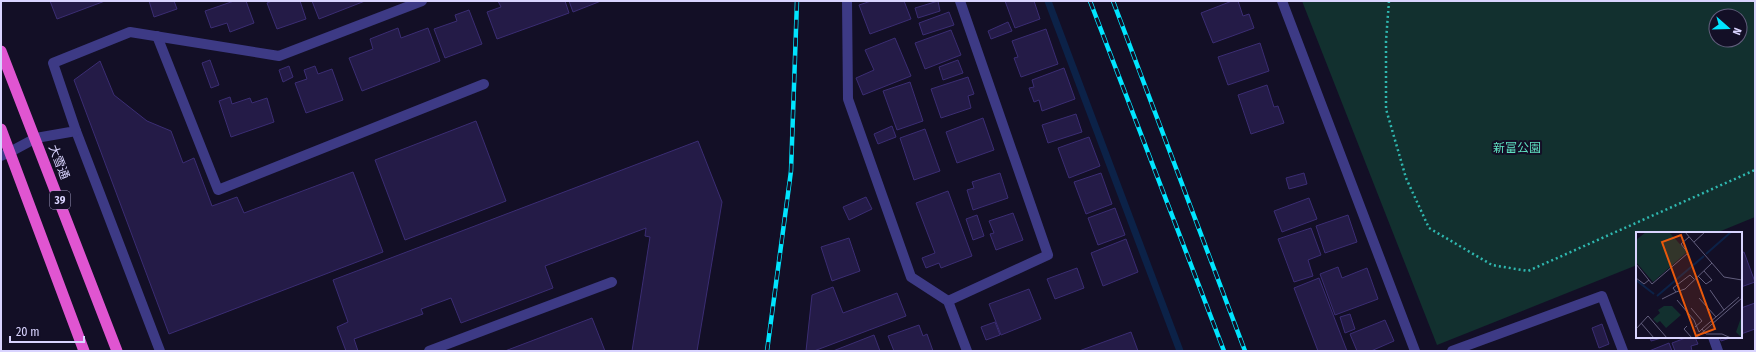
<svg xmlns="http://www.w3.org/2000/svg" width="1756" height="352" font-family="'Fira Sans Condensed','Noto Sans JP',sans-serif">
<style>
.green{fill:#12302f;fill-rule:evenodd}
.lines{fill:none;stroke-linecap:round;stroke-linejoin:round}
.stream{stroke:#0c2248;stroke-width:7}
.building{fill:#241b47;stroke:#3b2d73}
.path{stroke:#2fb8b0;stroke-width:2.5;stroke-dasharray:2 3;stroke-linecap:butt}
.service{stroke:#3d3a85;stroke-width:10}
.minor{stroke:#3d3a85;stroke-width:10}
.trunk{stroke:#e055d1;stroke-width:11}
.rail-casing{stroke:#00e5ff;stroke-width:4.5}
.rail{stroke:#130f26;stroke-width:3;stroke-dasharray:9;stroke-linecap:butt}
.labels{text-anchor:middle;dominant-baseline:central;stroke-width:4;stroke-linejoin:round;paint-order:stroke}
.shield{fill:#130f26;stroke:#9e99be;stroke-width:1}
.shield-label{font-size:11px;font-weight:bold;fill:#d9d4ff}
.park-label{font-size:12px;fill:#5fe0c0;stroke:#130f26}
.street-label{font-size:12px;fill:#d9d4ff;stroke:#130f26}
.inset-river{fill:none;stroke:#0c2248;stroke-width:2}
.inset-road{fill:none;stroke:#625e7d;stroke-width:1}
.view{fill:#e8590c;fill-opacity:0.15;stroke:#e8590c;stroke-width:2}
.inset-edge{fill:none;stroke:#d9d4ff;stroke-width:2}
</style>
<rect width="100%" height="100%" fill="#130f26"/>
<path class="green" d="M1302,1h453v216l-39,16h-79v32l-200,80zM1716,16h24v24h-24z"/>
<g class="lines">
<path class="stream" d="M1048,1l132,350"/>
</g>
<g class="building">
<path d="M50,1h55l-48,18z"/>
<path d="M149,1h25l3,8 -23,8z"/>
<path d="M234,1h12l8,22 -24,9 -3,-9 -16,5 -6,-17z"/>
<path d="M272,1h28l6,18 -29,10 -10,-26z"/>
<path d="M312,1h53l-46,18z"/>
<path d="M498,1h67l4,12 -72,26 -10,-27 14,-5z"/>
<path d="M569,1h32l-28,11z"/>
<path d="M871,1h33l7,18 -41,15 -11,-29z"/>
<path d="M938,1l2,10 -22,7 -3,-10z"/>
<path d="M1005,1h29l6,18 -25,9z"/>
<path d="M1232,1h6l5,15 6,-2 5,14 -41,15 -12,-30z"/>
<path d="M469,10l13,34 -37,14 -11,-29 23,-8 -2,-6z"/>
<path d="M949,12l5,13 -31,10 -4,-12z"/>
<path d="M1008,22l4,9 -21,8 -3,-8z"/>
<path d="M398,28l3,10 27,-10 12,33 -78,30 -13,-33 24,-9 -3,-10z"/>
<path d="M1046,29l12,35 -37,13 -7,-19 4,-1 -6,-16z"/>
<path d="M951,30l10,25 -36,14 -10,-26z"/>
<path d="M895,38l16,38 -48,19 -7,-17 18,-8 -9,-20z"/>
<path d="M1260,43l9,28 -41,14 -10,-28z"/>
<path d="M210,60l9,25 -8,3 -9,-25z"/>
<path d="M958,60l5,13 -20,7 -4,-13z"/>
<path d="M100,61l14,34 33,26 24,10 12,32 11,-5 18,48 25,-9 7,16 109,-41 30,80 -214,82 -95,-254z"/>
<path d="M289,66l4,11 -10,5 -4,-12z"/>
<path d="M315,66l3,8 14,-5 11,31 -37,13 -11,-30 12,-4 -3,-9z"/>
<path d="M1064,68l11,31 -33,12 -3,-11 -5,2 -5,-14 5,-1 -2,-7z"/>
<path d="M968,77l6,17 -6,2 3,12 -30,10 -10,-29z"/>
<path d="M910,82l13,39 -26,9 -14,-39z"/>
<path d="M1267,85l7,22 4,-1 6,17 -33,11 -13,-39z"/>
<path d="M230,97l2,7 18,-6 2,5 15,-5 7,24 -43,15 -12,-36z"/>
<path d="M1076,114l6,18 -34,11 -6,-18z"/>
<path d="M983,118l11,32 -37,13 -11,-31z"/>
<path d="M476,121l30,80 -101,39 -30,-80z"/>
<path d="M892,126l4,11 -18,7 -4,-10z"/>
<path d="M925,129l15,42 -26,9 -14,-42z"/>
<path d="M1089,137l11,29 -31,12 -11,-30z"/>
<path d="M698,141l24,61 -25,149h-65l18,-114 -5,-1 1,-8 -101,38 8,22 -92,35 -10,-25 -30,11 2,5 -69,25 4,12h-12l-9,-24 11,-5 -15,-42z"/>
<path d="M1000,173l8,25 -35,12 -6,-20 7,-2 -2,-6z"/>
<path d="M1101,173l11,31 -26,10 -12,-32z"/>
<path d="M1304,173l3,11 -18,5 -3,-11z"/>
<path d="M948,191l24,65 -31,12 -2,-5 -13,5 -4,-10 13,-5 -19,-50z"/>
<path d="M866,197l6,12 -23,11 -6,-13z"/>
<path d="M1309,198l8,21 -35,13 -8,-21z"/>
<path d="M1115,208l10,27 -27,10 -10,-27z"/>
<path d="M1013,213l10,27 -27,10 -6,-16 4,-1 -5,-12z"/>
<path d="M977,215l7,21 -11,4 -7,-21z"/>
<path d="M1348,215l9,27 -32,11 -9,-27z"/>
<path d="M1311,228l10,27 -13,5 5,16 -19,6 -16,-43z"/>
<path d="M849,238l11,33 -28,10 -11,-34z"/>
<path d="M1126,239l12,33 -35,14 -12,-33z"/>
<path d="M1744,252l11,30 -14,5v-34z"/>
<path d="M1338,267l4,11 25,-10 11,31 -43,16 -15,-41z"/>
<path d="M1077,268l7,20 -29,11 -8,-20z"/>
<path d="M1319,278l28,73h-29l-24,-63z"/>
<path d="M833,287l10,26 54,-20 9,23 -92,35h-8l6,-56z"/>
<path d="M1029,289l12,30 -40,16 -12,-31z"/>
<path d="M1755,303v26l-14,5v-26z"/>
<path d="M1350,314l5,15 -10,4 -5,-16z"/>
<path d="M592,318l13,33h-100z"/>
<path d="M1385,320l9,21 -23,10h-14l-7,-17z"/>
<path d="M995,322l5,13 -14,5 -5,-13z"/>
<path d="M1602,324l7,20 -10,4 -7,-20z"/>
<path d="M919,325l4,11 4,-2 6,17h-39l-6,-15z"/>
<path d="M1131,332l7,19h-59z"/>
<path d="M874,335l6,16h-47z"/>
<path d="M1650,337h15l-14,4z"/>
<path d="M1688,337h7l3,7 -7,2 1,5h-17l-3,-8z"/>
<path d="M1720,337h13l-12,4z"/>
<path d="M1669,343l3,8h-23z"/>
</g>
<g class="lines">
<path class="path" d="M1389,1l-3,40v68l20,69 23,50 63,37 36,6 227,-101"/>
<g class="service">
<path d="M157,36l61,154 266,-106"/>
<path d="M1,156l9,-4"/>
<path d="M1713,337l5,14"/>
<path d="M429,351l183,-69"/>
</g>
<g class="minor">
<path d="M847,1l1,98 63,178 37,24 19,50"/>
<path d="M1282,1l133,350"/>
<path d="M76,131l84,220"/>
<path d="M10,152l26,-14 40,-7 -23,-68 77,-31 149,24 143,-55"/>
<path d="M948,301l100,-46 -88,-254"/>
<path d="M1452,351l150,-55 21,55"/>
</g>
<g class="trunk">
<path d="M1,51l116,300"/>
<path d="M1,129l83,222"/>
</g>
<defs>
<g id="rail">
<path d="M1090,1l134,350"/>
<path d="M1113,1l132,350"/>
<path d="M767,351l24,-180 6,-170"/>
</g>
</defs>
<use href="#rail" class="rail-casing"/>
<use href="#rail" class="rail"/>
</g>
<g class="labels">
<rect class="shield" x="50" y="191" width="20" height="18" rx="3"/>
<g class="shield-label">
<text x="60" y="200">39</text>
</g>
<g class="park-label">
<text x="1517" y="148">新富公園</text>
</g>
<g class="street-label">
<text transform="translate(59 162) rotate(69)">大雪通</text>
</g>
</g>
<g transform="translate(1636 232)">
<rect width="106" height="106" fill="#130f26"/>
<path d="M10,0h23l18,20 -34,30 -17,-20v-22zM28,74h8l9,9 -15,13 -6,-7 -3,2 -4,-4 7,-6 -2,-3zM106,83v23l-6,-6z" fill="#12302f"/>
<path class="inset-river" d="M70,22l25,-22M0,48l18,14M21,64l47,-40"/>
<path class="inset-road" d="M49,0l39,45 18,3M58,10l11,-10M0,32l16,20 36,-31 -7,-9 8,-7M62,44l8,8 6,-4 -8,-9M0,46l8,6 5,-4M58,47l-4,-4 -17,13 3,4 9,-3 27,-26M74,58l14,20M63,66l17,19M26,67l14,-7M41,68l17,20 5,12 3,-3 4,5h16l9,4M55,76l11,13 -7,6M5,91l13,15M51,94l-3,3 8,9M0,97l12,-13 19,22M66,97l37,-32M60,106l46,-40"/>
<path class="view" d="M45,3l34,94 -19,7 -34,-94z"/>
<rect width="106" height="106" class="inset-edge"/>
</g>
<rect width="1756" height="352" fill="none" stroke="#d9d4ff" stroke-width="4"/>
<g transform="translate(1728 28) rotate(110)"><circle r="19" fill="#130f26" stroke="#625e7d"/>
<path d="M0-3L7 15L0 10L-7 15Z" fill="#00e5ff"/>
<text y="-6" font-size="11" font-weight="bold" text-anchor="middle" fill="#d9d4ff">N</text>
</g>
<path d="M10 336v6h74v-6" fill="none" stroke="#d9d4ff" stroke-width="2"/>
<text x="16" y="336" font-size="12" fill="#d9d4ff" stroke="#130f26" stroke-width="3" paint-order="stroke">20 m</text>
</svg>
